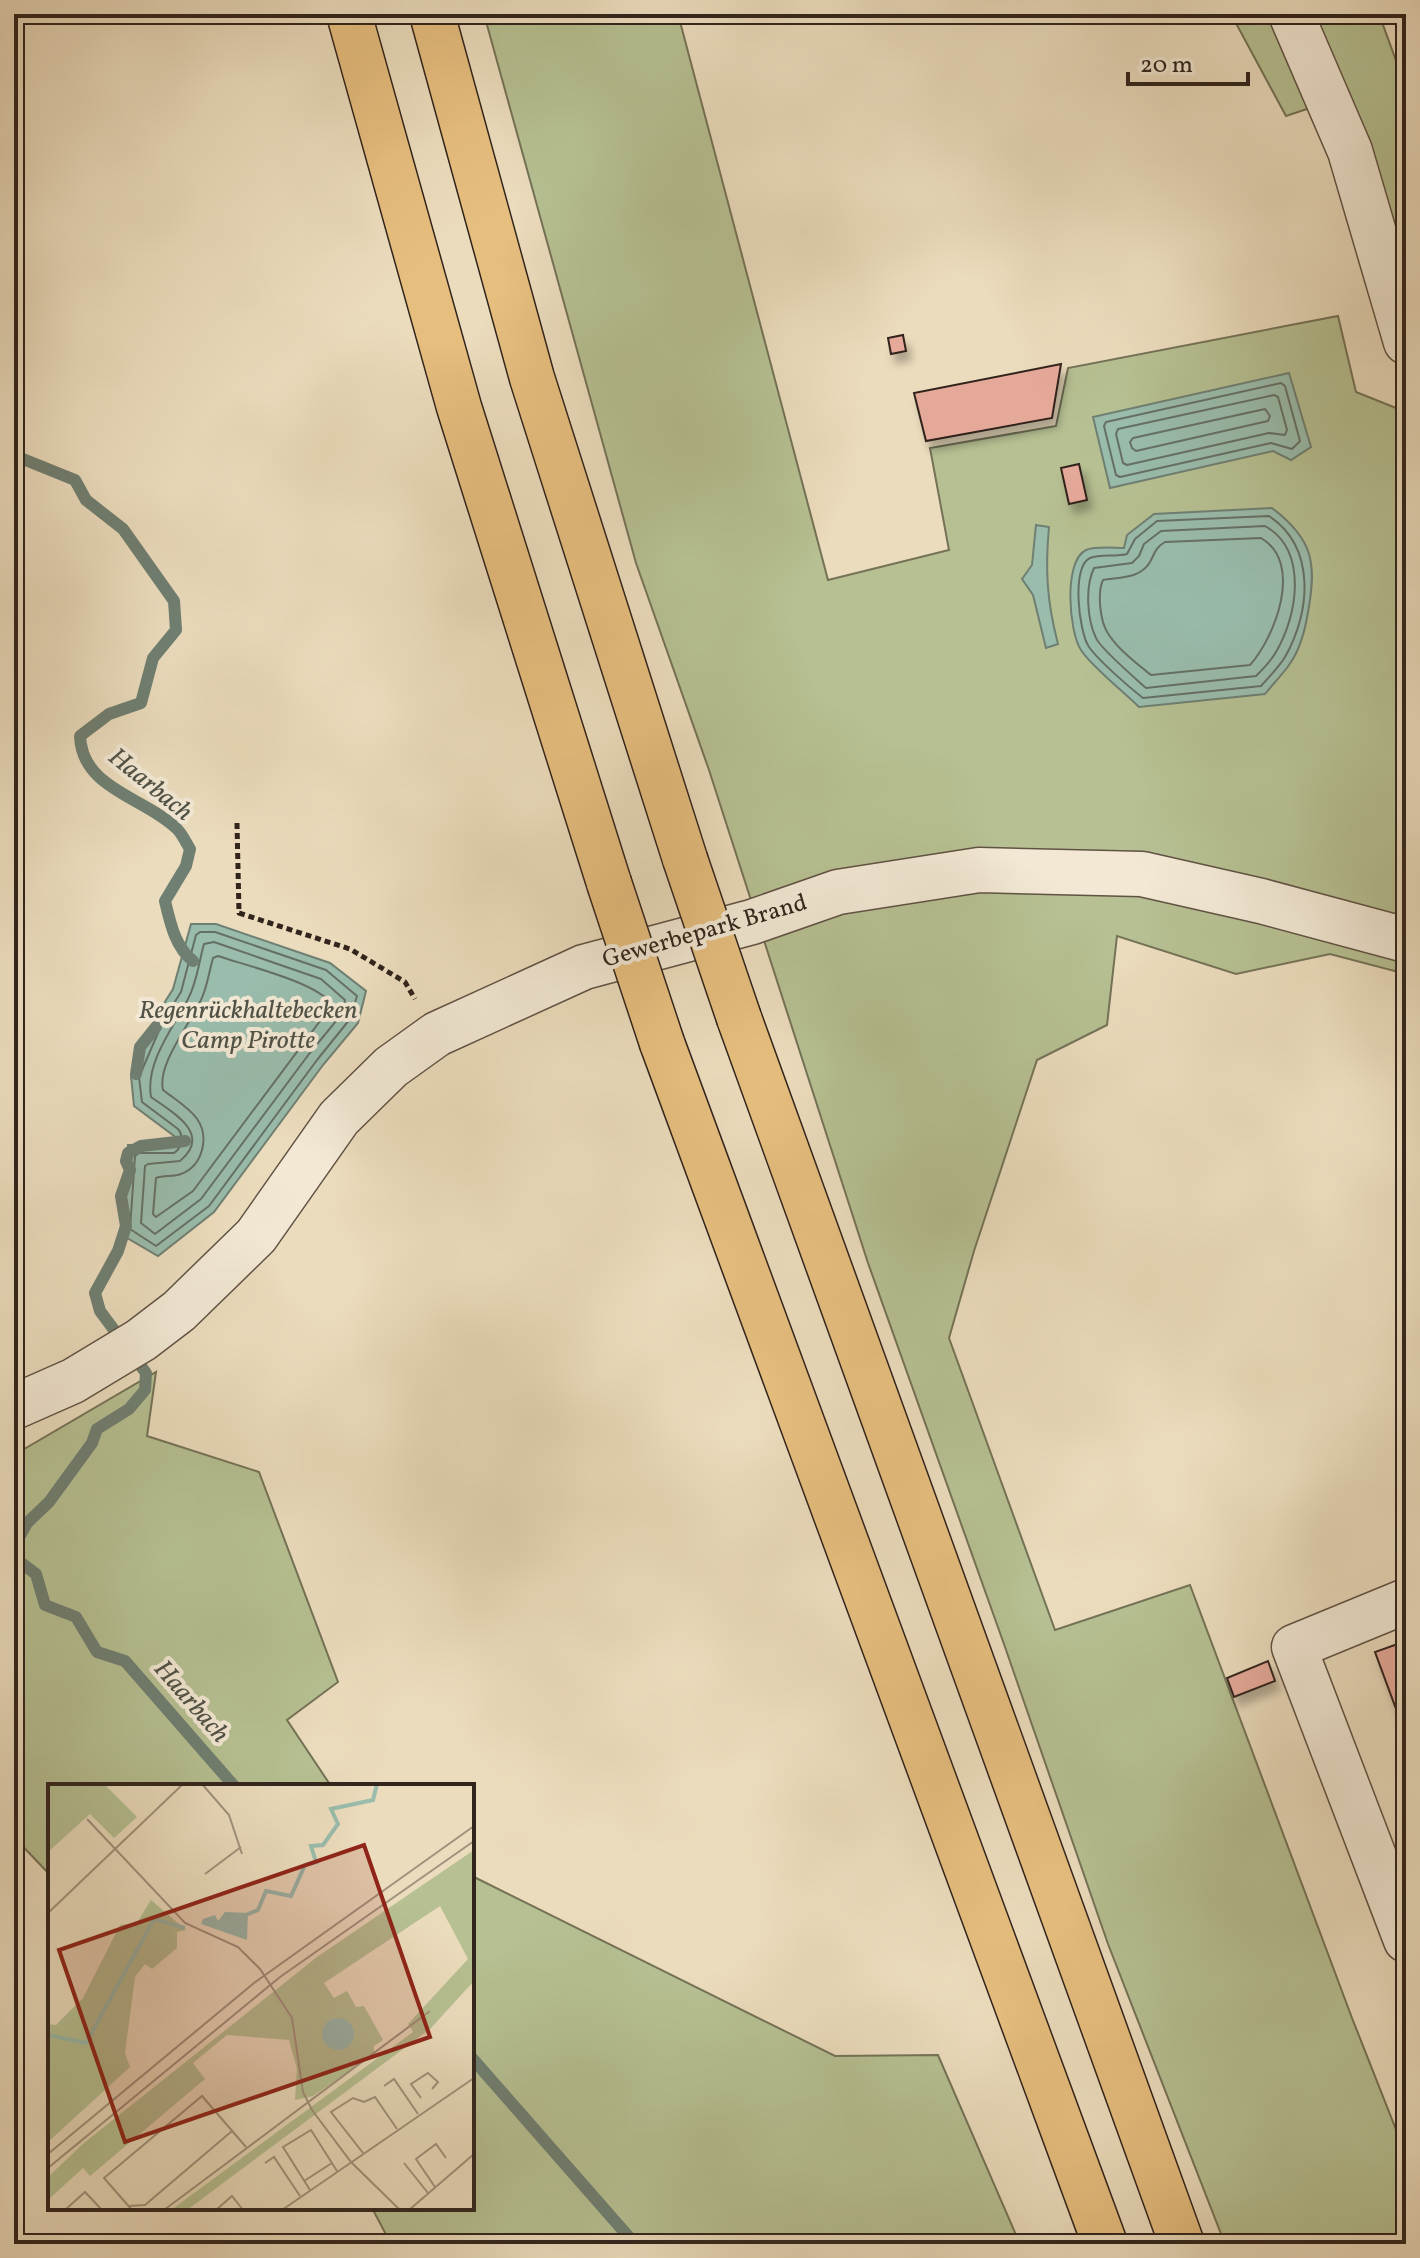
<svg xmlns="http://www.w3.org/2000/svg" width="1420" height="2258" font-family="Vollkorn,serif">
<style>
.green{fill:#b6c092;stroke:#747257;stroke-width:2}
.water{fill:#99bcac;stroke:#6f7f72;stroke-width:2}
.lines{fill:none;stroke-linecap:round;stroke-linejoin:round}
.shore{stroke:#657064;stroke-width:2}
.stream{stroke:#6f7f72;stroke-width:12}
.building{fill:#e5a99a;stroke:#31241c;stroke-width:2;filter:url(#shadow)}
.minor-casing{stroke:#605244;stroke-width:47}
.highway-casing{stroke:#31241c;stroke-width:47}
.path{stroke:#31241c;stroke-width:5;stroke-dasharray:6 4;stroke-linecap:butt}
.minor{stroke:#f2e8d4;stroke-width:44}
.highway{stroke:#e6be7e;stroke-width:44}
.highway-bridge-casing{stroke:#31241c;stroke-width:47;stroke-linecap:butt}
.highway-bridge{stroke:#e6be7e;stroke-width:44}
.labels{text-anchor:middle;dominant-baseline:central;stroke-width:8;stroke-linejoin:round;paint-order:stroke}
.street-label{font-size:24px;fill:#31241c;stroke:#f2e8d4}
.water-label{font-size:26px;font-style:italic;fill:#505247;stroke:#f2e8d4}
.inset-river{fill:none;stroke:#99bcac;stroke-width:4}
.inset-road{fill:none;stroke:#a1927d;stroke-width:2}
.view{fill:#8f2418;fill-opacity:0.15;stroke:#8f2418;stroke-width:4}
.inset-edge{fill:none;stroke:#31241c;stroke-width:4}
</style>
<defs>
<filter id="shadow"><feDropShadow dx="5" dy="9" stdDeviation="4" flood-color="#0004"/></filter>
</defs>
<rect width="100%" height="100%" fill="#ebdcbd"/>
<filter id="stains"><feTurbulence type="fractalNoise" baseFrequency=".0025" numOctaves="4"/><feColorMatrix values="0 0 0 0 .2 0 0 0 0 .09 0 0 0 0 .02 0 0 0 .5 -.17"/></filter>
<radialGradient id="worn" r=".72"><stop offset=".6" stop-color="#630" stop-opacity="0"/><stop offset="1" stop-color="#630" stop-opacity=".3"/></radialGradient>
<g class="green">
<path d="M484,14h194l150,566 121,-30 -19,-102 126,-22 12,-58 270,-52 18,76 50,20v562l-76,-20 -94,20 -119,-38 -10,89 -70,35 -63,191 -25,87 106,292 135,-45 162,433 54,137v89h-181l-117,-300 -103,-297 -137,-384 -159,-493 -73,-207z"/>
<path d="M1231,14h148l27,74v193l-57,-186 -63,21z"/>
<path d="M156,1372l-9,64 112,36 79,210 -51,38 44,66h-281v89l-36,-38v-382z"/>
<path d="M472,1876l363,180 103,-1 82,189h-629l-19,-36h100z"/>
</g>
<g class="water">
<path d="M1289,373l22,74 -20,13 -18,-9 -163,37 -17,-71z"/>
<path d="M1272,508c41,31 45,55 36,104 -3,19 -8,38 -19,53 -7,10 -16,19 -24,29l-126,13c-14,-14 -49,-42 -58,-57 -12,-18 -18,-89 5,-100 10,-4 27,-2 38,-2l3,-13 27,-21z"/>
<path d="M1036,525l13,2c-4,43 -2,75 9,117l-12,4 -13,-53 -11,-16 10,-14z"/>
<path d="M191,924h25l114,39 36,28 -8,32 -35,42 -109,147 -56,44 -36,-21 6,-90 43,1 3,-10 -40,-30 -3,-30 25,-60 17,-27z"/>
</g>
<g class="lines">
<g class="shore">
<path d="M1281,383l4,3 15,55 -8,8 -21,-6 -151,34 -4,-2 -12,-49 2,-4z"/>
<path d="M1274,395l4,2 9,33 -2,5 -16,-2 -142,32 -4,-2 -7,-29 2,-5z"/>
<path d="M1265,409l5,7 -2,5 -132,30 -4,-3 -2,-6 3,-4z"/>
<path d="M1269,516c47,31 42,96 16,141 -6,10 -16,20 -24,29l-118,12c-14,-11 -44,-37 -54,-51 -10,-14 -18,-81 1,-89 10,-4 26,-1 37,-4l8,-15 22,-18z"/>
<path d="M1265,526c43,24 33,89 11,126 -5,9 -13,17 -20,24l-110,12c-10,-9 -46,-40 -50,-50 -9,-19 -11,-51 -2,-70l38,-5 7,-7 5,-12 17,-13z"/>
<path d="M1261,538c43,25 14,99 -11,127l-99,10c-14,-11 -32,-25 -42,-40 -9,-12 -12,-42 -6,-55 17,-3 37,-1 47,-18 5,-9 5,-14 15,-20z"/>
<path d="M200,932h15l111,38 31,26 -7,23 -33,41 -108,146 -53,40 -26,-17 5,-73 4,-3h35c8,-5 10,-17 4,-24l-36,-27 -3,-25 25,-58 17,-27 15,-57z"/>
<path d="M214,942l107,37 24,21 -4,15 -32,39 -108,145 -46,35 -14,-11 4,-57 3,-2 32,-3c33,-27 -8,-49 -29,-64 -6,-34 22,-69 37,-98 9,-16 11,-38 16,-55z"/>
<path d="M218,956c26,9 102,27 114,49l-139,186 -37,26 -3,-3 3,-36c8,-3 17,-1 25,-4 11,-4 18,-13 21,-24 8,-31 -17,-43 -39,-60 -6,-25 26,-65 37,-88 7,-13 9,-30 13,-44z"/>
</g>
<g class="stream">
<path d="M14,452l4,5 57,23 11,20 37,29 51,72 2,29 -23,28 -12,45 -32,11 -29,22c2,53 64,61 96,92 6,5 10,15 14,21l-4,17 -21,35c5,21 10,46 28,60"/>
<path d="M136,1074l4,-27 16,-20"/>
<path d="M185,1141l-44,5 -13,7 -2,8 4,9 -9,26 5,30 -8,25 -23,42 5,18 46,62 -1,17 -16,19 -32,20 -5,14 -43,59 -22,21 -12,22 1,14 20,15 9,31 31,12 21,35 28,9 109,125"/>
<path d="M472,2058l163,186"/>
</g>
</g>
<g class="building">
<path d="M903,335l3,16 -15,3 -3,-16z"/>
<path d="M1061,364l-9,54 -126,23 -12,-48z"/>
<path d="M1079,464l8,36 -18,4 -8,-36z"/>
<path d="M1406,1641v95l-31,-84z"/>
<path d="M1268,1661l7,20 -41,16 -7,-19z"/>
</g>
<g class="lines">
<defs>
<g id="minor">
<path d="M1291,14l59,137 56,191"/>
<path d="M14,1407l59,-26 68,-41 38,-29 77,-75 83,-118 52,-51 46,-33 147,-67 168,-45 86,-30 141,-22 163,4 119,27 145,39"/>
<path d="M1406,1601l-112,46 112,293"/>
</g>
<g id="highway">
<path d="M349,14l110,393 150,476"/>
<path d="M432,14l100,364 153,481"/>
<path d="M739,1018l443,1226"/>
<path d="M662,1043l443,1201"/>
</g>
</defs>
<use href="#minor" class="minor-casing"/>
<use href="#highway" class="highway-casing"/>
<path class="path" d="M237,823l2,90 111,36 55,33 10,17"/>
<use href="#minor" class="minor"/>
<use href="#highway" class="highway"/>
<defs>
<g id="highway-bridge">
<path d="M685,859l54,159"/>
<path d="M609,883l53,160"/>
</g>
</defs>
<use href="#highway-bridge" class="highway-bridge-casing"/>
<use href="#highway-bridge" class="highway-bridge"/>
</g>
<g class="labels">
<g class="street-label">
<text transform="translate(705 932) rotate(-16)">Gewerbepark Brand</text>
</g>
<g class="water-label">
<text transform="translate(150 785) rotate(39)">Haarbach</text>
<text x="248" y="1011">Regenrückhaltebecken<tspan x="248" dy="30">Camp Pirotte</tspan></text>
<text transform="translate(191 1702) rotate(49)">Haarbach</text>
</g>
</g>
<g transform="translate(48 1784)">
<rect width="426" height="426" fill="#ebdcbd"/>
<path d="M0,0h56l33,33 -23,21 -24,-24 -42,38zM426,66v131l-44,48 -243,181h-16l242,-178 -5,-8 60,-65 -28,-53 -116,77 10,15 13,-7 9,16 8,-1 19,34 -9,6v8l-61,42 -18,4 2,-31 -8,-29 -62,-5 -34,28 12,16 -115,97 -7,-8 -35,32v-23l36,-34 233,-186zM103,116l35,30 -9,2v16l-25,21 -7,-5 -10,13 -10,76 5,14 -82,75v-118l8,1 27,-27 37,-73 17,-2z" fill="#b6c092"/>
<path d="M177,128l23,1 -1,27 -46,-16 2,-5 12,-4 3,6zM274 250a16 16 0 1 1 32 0a16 16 0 1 1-32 0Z" fill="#99bcac"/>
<path class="inset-river" d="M195,132l15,-6 8,-19 25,5 14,-31 11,-3 -5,-16 12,-1 15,-21 -7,-15 42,-9 4,-16M0,251l38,8 68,-124 31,9"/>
<path class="inset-road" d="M154,0l27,31 13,39M39,35l98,104 53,24 22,22 32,49 11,74 9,18 39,52 49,48M157,90l36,-27M0,129l135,-129M336,302l10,-7 24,35M373,314l-10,-14 17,-11 10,9 -6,7M315,369l-32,-41 22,-14 11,4 11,-5 22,32M0,370l206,-171 220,-157M217,379l9,-6 26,39M356,379l24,30M0,384l232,-191 194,-136M256,397l28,-18M387,403l-19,-28 20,-15 10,14M262,406l-27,-43 28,-17 26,41M81,422l16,-1 87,-74M17,426l20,-18 17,18M84,426l-28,-32 98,-82 44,51M116,426l266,-199M168,426l16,-14 11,14M234,426l192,-132M361,426l65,-56"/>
<path class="view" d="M316,61l66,192 -305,105 -66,-192z"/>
<rect width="426" height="426" class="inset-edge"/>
</g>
<rect width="1420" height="2258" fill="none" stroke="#ebdcbd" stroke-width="48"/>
<rect x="16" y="16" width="1388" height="2226" fill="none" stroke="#31241c" stroke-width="4"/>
<rect x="24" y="24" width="1372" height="2210" fill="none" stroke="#31241c" stroke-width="2"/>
<path d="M1128 72v12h120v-12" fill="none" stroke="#31241c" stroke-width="4"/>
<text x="1140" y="72" font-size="24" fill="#31241c" stroke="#f2e8d4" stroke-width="6" paint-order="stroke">20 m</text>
<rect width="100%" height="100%" filter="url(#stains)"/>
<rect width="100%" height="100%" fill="url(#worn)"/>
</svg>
